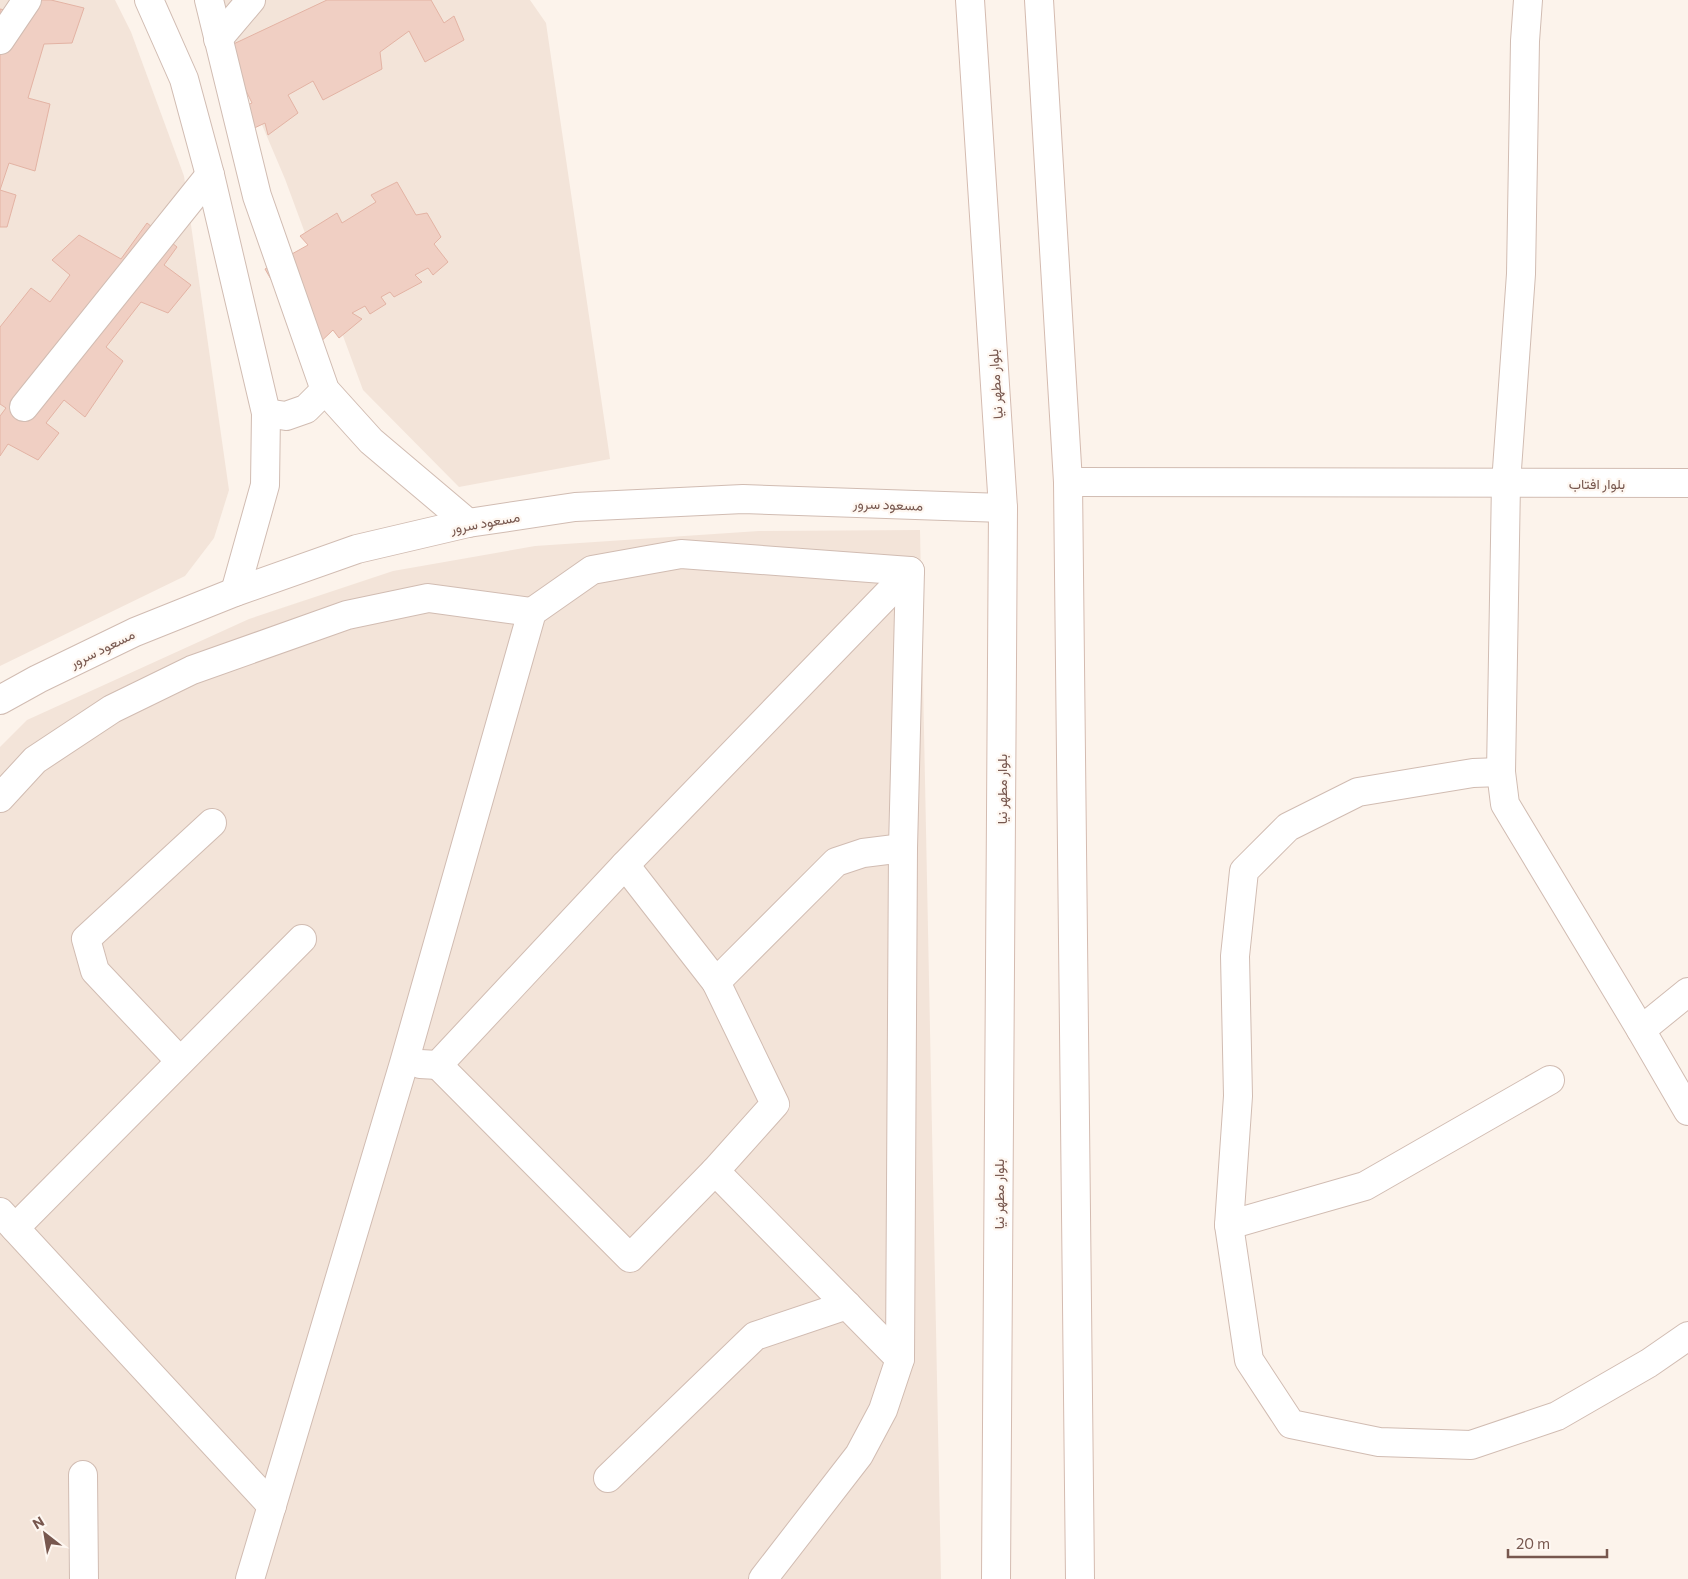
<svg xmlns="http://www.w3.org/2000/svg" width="1688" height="1579" font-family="Commissioner,Vazirmatn,sans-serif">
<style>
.residential{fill:#f3e4d9}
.building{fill:#f0cfc3;stroke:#e3b3a4}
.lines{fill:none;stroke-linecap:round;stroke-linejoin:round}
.minor-casing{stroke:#d1bcb2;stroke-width:30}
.secondary-casing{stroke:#d4bbb0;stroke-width:30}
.minor{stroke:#fff;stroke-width:28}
.secondary{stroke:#fff;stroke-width:28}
.labels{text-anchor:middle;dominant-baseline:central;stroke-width:4.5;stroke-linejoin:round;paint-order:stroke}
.street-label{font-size:14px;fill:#77574e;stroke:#fef7f1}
</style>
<rect width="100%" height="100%" fill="#fcf3eb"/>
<g class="residential">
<path d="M0,0h115l16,32 53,144 45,314 -15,48 -29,38 -185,90z"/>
<path d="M209,0h321l16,23 64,436 -151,28 -96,-97 -78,-211z"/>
<path d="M920,530l21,1049h-941v-832l27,-27 222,-101 144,-48 142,-25 224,-15z"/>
</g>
<g class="building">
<path d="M12,0h39l33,8 -12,35 -28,1 -16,54 22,6 -15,67 -26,-8 -9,27 16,5 -9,32h-7v-218l10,2z"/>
<path d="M327,0h104l13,23 10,-7 10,24 -39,22 -16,-31 -29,21 2,17 -59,31 -10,-19 -25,14 10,18 -30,22 -3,-12 -15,7 -12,-21 14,-6 -27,-55z"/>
<path d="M397,182l19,33 11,-2 14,24 -7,7 14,18 -15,13 -5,-7 -13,7 7,7 -28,15 -4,-5 -9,5 5,7 -16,10 -5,-8 -13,7 10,6 -23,19 -6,-8 -21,20 -47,-81 43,-24 -8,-9 37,-23 5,10 34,-21 -5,-7z"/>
<path d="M147,223l30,24 -13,18 27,20 -23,28 -27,-11 -35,45 17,14 -38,56 -21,-17 -18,23 13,10 -21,27 -30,-16 -8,12v-40l6,-8 -6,-4v-77l31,-39 19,14 20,-27 -18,-15 27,-25 42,24z"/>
</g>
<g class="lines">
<defs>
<g id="minor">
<path d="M149,0l35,79 26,96 56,238 -1,72 -30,107"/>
<path d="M209,0l48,196 68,194 46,51 97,82"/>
<path d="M1528,0l-3,41 -4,233 -15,209 -5,289 4,32 136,226 47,81"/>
<path d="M218,39l33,-39"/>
<path d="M0,40l27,-40"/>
<path d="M24,407l186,-232"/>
<path d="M266,413l20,3 20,-7 19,-19"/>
<path d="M1068,482l620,1"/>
<path d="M0,700l38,-21 97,-47 100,-40 122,-43 111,-26 107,-16 168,-8 260,9"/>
<path d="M1501,772l-28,1 -115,19 -70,35 -44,44 -9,85 3,140 -9,129 20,135 42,64 88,18 92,3 86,-29 92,-53 39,-27"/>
<path d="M0,798l35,-38 77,-51 80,-39 155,-55 81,-17 104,14"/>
<path d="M716,982l120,-120 27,-9 40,-5"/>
<path d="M1641,1030l47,-38"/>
<path d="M180,1061l-85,-90 -9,-32 126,-116"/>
<path d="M420,1064l18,1 187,-200 285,-294"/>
<path d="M438,1065l192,193 85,-87 60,-67 -59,-122 -91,-117"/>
<path d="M715,1171l185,188"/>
<path d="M0,1212l272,294"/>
<path d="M1229,1225l136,-39 185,-106"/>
<path d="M15,1228l287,-289"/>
<path d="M83,1475l1,104"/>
<path d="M608,1478l147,-142 92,-31"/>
<path d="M250,1579l154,-516 128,-451 60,-42 89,-16 229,17 -7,277 -3,511 -17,51 -24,45 -96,124"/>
</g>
<g id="secondary">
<path d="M970,0l33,508 -7,1071"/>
<path d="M1039,0l29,482 12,1097"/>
</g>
</defs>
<use href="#minor" class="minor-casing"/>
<use href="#secondary" class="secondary-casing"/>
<use href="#minor" class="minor"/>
<use href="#secondary" class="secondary"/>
</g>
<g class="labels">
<g class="street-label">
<text transform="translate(995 384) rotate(-94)">بلوار مطهر نیا</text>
<text x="1597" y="483">بلوار افتاب</text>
<text transform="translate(888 504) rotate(2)">مسعود سرور</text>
<text transform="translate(485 522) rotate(-10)">مسعود سرور</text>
<text transform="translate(102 648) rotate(-26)">مسعود سرور</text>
<text transform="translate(1001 789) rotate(-90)">بلوار مطهر نیا</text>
<text transform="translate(998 1194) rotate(-90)">بلوار مطهر نیا</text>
</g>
</g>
<g transform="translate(45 1534) rotate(329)" stroke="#fef7f1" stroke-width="4" paint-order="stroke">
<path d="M0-4L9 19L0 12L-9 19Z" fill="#77574e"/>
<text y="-8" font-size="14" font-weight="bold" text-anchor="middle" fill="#77574e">N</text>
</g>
<path d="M1508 1549v8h99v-8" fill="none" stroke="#77574e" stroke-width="2.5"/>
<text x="1516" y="1549" font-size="15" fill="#77574e" stroke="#fef7f1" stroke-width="4" paint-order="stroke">20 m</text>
</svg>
